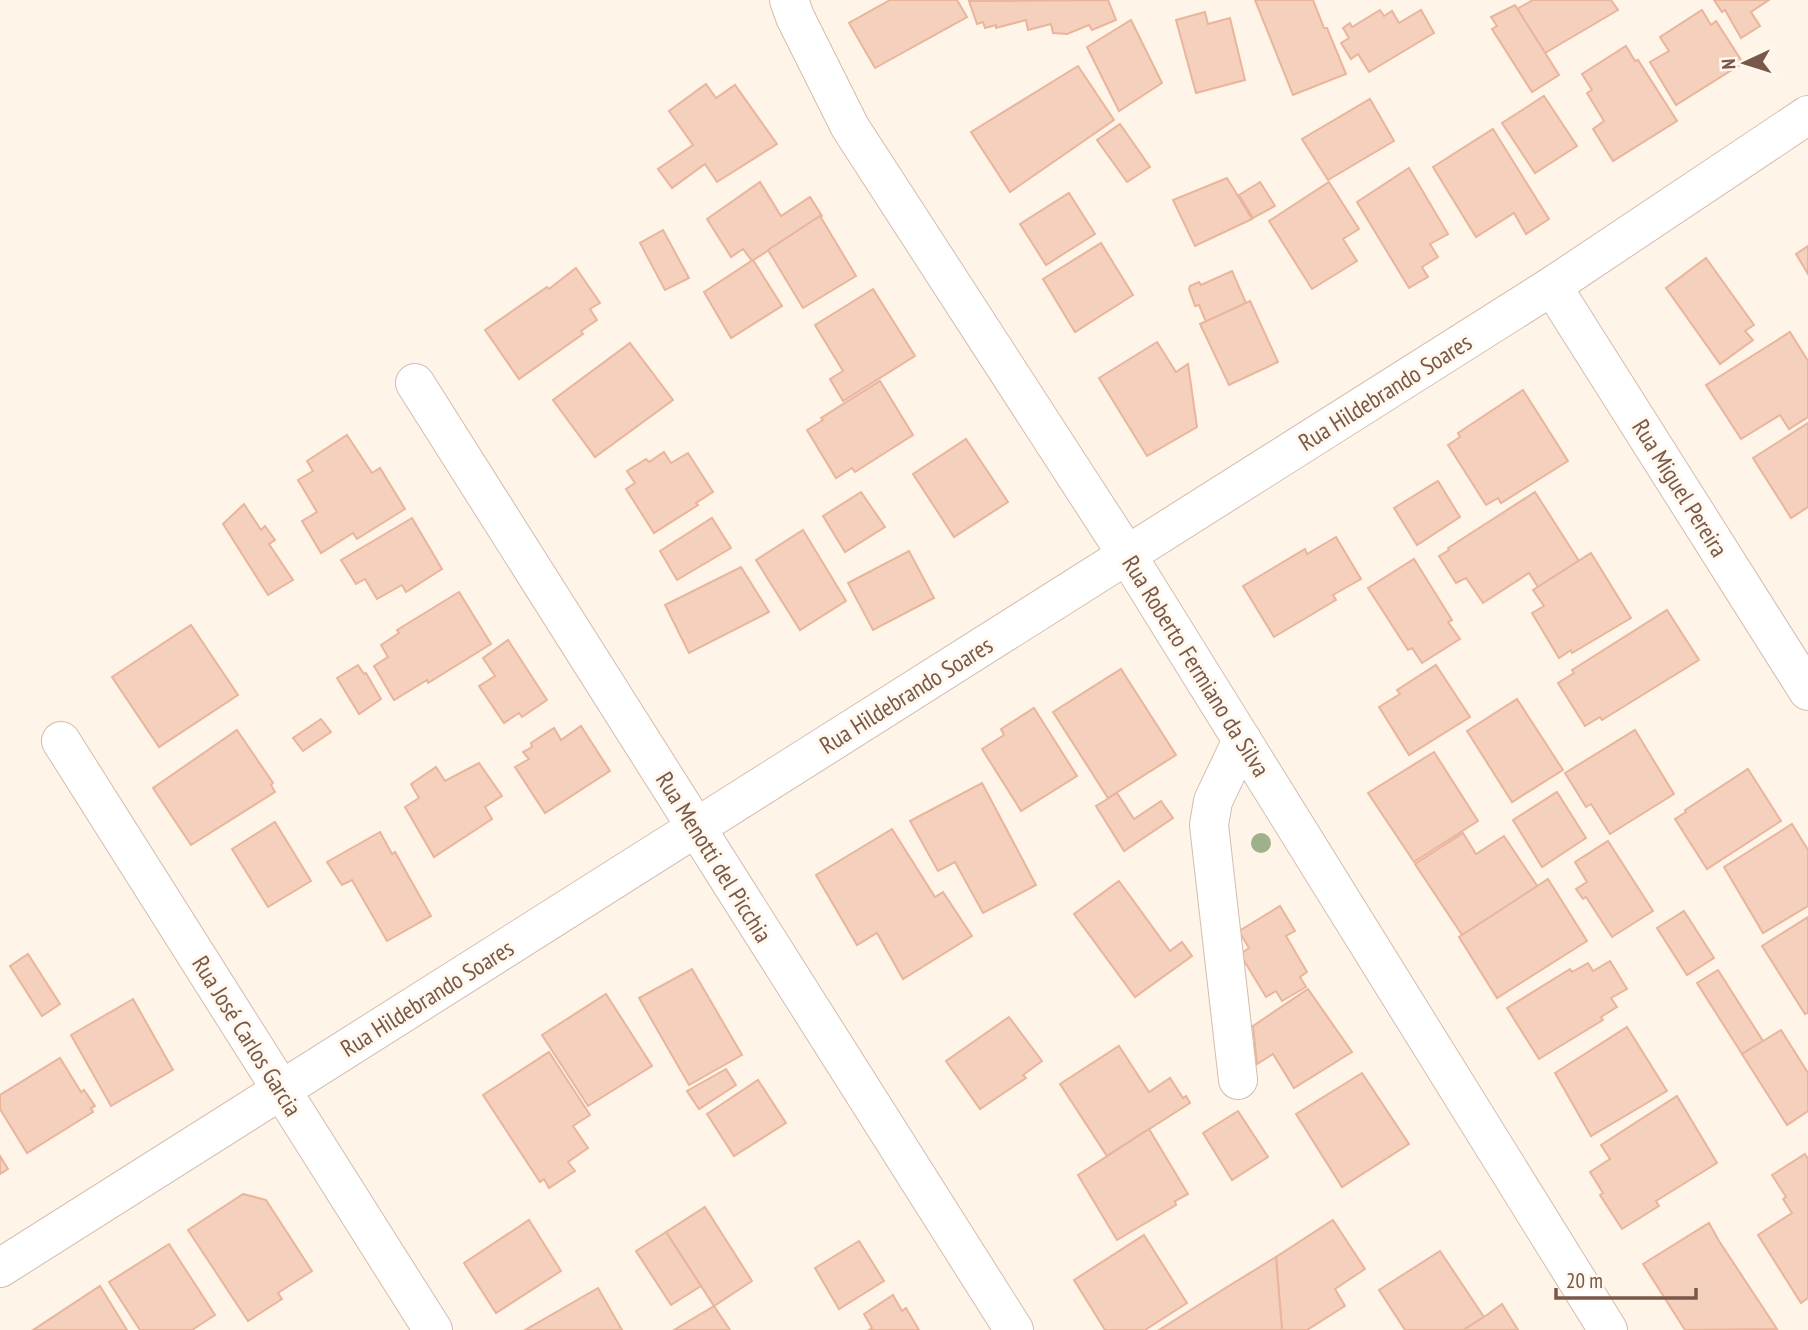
<svg xmlns="http://www.w3.org/2000/svg" width="1808" height="1330" font-family="'PT Sans Narrow',sans-serif">
<style>
.building{fill:#f5d0bc;stroke:#e9b59c;stroke-width:2}
.lines{fill:none;stroke-linecap:round;stroke-linejoin:round}
.street-casing{stroke:#d3bdae;stroke-width:40}
.street{stroke:#fff;stroke-width:38}
.tree{fill:#9fb18a}
.labels{text-anchor:middle;dominant-baseline:central;stroke-width:6;stroke-linejoin:round;paint-order:stroke}
.street-label{font-size:24px;fill:#7a5849;stroke:#fff8ee}
</style>
<rect width="100%" height="100%" fill="#fef4e7"/>
<g class="building">
<path d="M890,0h67l10,17 -92,51 -26,-45z"/>
<path d="M1108,0l8,20 -24,10 -3,-5 -22,9 -14,-1 -2,-9 -23,6 -2,-10 -30,8v-3l-11,3 -2,-6 -6,2 -8,-23z"/>
<path d="M1255,0h58l11,28h3l19,46 -53,21z"/>
<path d="M1533,0h78l7,10 -73,43 -28,-44z"/>
<path d="M1714,0h55l-18,12 9,14 -19,12 -16,-28 -3,2z"/>
<path d="M1515,5l44,70 -27,17 -40,-63 5,-3 -6,-9z"/>
<path d="M1380,10l4,6 8,-5 7,12 22,-13 13,23 -65,39 -11,-18 -7,5 -10,-16 8,-5 -6,-10 7,-5 2,4z"/>
<path d="M1702,10l9,15 5,-4 27,42 -67,42 -26,-43 19,-11 -9,-14z"/>
<path d="M1205,12l3,12 22,-6 15,62 -49,13 -20,-73z"/>
<path d="M1131,20l31,63 -43,28 -32,-64z"/>
<path d="M1626,46l9,15 3,-1 39,61 -64,40 -20,-32 11,-8 -17,-28 5,-3 -10,-16z"/>
<path d="M1078,66l36,54 -104,72 -39,-60z"/>
<path d="M706,84l10,14 19,-13 42,59 -60,38 -12,-18 -33,24 -14,-19 35,-24 -24,-34z"/>
<path d="M1544,96l33,50 -42,27 -33,-50z"/>
<path d="M1370,99l24,42 -66,39 -26,-41z"/>
<path d="M1120,124l30,43 -23,15 -30,-42z"/>
<path d="M1493,129l56,90 -23,15 -12,-21 -38,24 -43,-70z"/>
<path d="M1409,168l39,66 -18,10 8,13 -16,10 6,10 -19,11 -52,-86z"/>
<path d="M1227,178l25,41 -57,27 -22,-46z"/>
<path d="M760,182l21,34 29,-19 12,19 -70,45 -9,-12 -12,8 -24,-38z"/>
<path d="M1260,182l15,24 -22,12 -14,-23z"/>
<path d="M1329,182l30,47 -16,10 14,22 -45,28 -43,-68z"/>
<path d="M1069,193l26,41 -49,31 -26,-41z"/>
<path d="M820,216l36,60 -53,32 -35,-58z"/>
<path d="M663,230l26,48 -24,12 -25,-47z"/>
<path d="M1101,243l32,52 -58,37 -32,-53z"/>
<path d="M1808,246v28l-12,-20z"/>
<path d="M1706,258l48,67 -9,6 8,9 -33,24 -54,-76z"/>
<path d="M753,260l29,46 -51,32 -27,-46z"/>
<path d="M576,268l24,35 -10,6 7,11 -16,11 2,3 -64,45 -34,-49 62,-43 2,2z"/>
<path d="M1232,271l14,32 -40,19 -7,-17 -4,1 -6,-17 1,-3 9,-4 2,3z"/>
<path d="M873,289l42,67 -72,45 -13,-22 13,-8 -28,-46z"/>
<path d="M1250,301l28,61 -49,23 -29,-61z"/>
<path d="M1790,332l18,29v56l-19,12 -9,-14 -39,24 -35,-54z"/>
<path d="M1157,342l19,30 12,-8 9,63 -50,29 -48,-78z"/>
<path d="M630,343l43,57 -78,57 -42,-57z"/>
<path d="M880,381l33,54 -58,37 -3,-4 -16,10 -29,-48 16,-10 -2,-2z"/>
<path d="M1523,390l45,71 -67,42 -3,-5 -12,7 -38,-60 12,-8 -2,-4z"/>
<path d="M1808,423v84l-17,11 -38,-60z"/>
<path d="M347,435l25,38 8,-5 25,41 -48,30 -4,-6 -32,20 -19,-32 15,-9 -19,-32 15,-9 -6,-10z"/>
<path d="M966,439l42,63 -54,35 -41,-63z"/>
<path d="M664,452l7,11 17,-10 25,39 -17,11 2,2 -44,28 -28,-44 9,-6 -8,-12 19,-12 3,3z"/>
<path d="M1438,481l22,36 -43,28 -23,-37z"/>
<path d="M861,492l24,35 -40,25 -22,-36z"/>
<path d="M1535,492l44,69 -41,26 -9,-14 -46,30 -17,-25 -10,5 -17,-27 10,-6 -1,-2z"/>
<path d="M244,504l17,26 4,-4 10,14 -6,4 24,36 -25,15 -45,-71z"/>
<path d="M412,518l30,51 -36,23 -4,-7 -25,14 -12,-20 -9,5 -15,-24z"/>
<path d="M712,518l19,30 -54,32 -17,-29z"/>
<path d="M803,530l43,71 -46,29 -44,-70z"/>
<path d="M1336,537l25,42 -28,16 3,5 -62,37 -31,-51 62,-37 2,5z"/>
<path d="M909,551l25,47 -61,32 -25,-47z"/>
<path d="M1591,553l40,65 -59,35 -1,-3 -12,8 -27,-45 12,-7 -11,-16z"/>
<path d="M1414,559l38,61 -4,2 12,17 -38,24 -10,-15 -4,2 -40,-62z"/>
<path d="M741,567l28,45 -80,41 -24,-48z"/>
<path d="M459,592l32,52 -63,39 -1,-3 -33,20 -20,-34 14,-9 -7,-12 18,-12 -2,-3z"/>
<path d="M1667,610l32,50 -97,60 -2,-3 -15,9 -27,-43 16,-10 -2,-3z"/>
<path d="M191,625l47,70 -79,52 -47,-70z"/>
<path d="M508,640l39,60 -25,17 -3,-4 -15,10 -25,-37 16,-10 -12,-18z"/>
<path d="M358,665l6,9 2,-1 15,26 -22,15 -22,-36z"/>
<path d="M1436,665l34,52 -61,38 -30,-48 21,-13 -3,-4z"/>
<path d="M1121,669l55,86 -68,43 -55,-86z"/>
<path d="M1517,699l46,71 -51,32 -45,-71z"/>
<path d="M1034,708l43,68 -56,35 -39,-62 22,-14 -3,-6z"/>
<path d="M321,719l10,13 -28,19 -10,-13z"/>
<path d="M581,726l29,45 -65,42 -30,-46 14,-8 -6,-7 9,-5 -1,-4 23,-15 7,12z"/>
<path d="M237,730l36,53 -2,2 4,7 -84,53 -38,-57z"/>
<path d="M1635,730l39,64 -64,40 -19,-30 -5,3 -21,-34z"/>
<path d="M1434,752l44,69 -64,41 -46,-69z"/>
<path d="M479,763l23,33 -17,11 7,12 -58,38 -29,-50 14,-9 -8,-14 25,-17 9,14z"/>
<path d="M1748,769l33,52 -74,48 -32,-50 11,-7 -1,-2z"/>
<path d="M982,783l54,102 -53,28 -28,-51 -17,9 -28,-50z"/>
<path d="M1557,792l29,46 -44,29 -29,-47z"/>
<path d="M1117,793l17,26 27,-18 12,17 -49,33 -28,-45z"/>
<path d="M275,822l36,59 -43,26 -36,-58z"/>
<path d="M1792,824l16,26v56l-45,27 -39,-66z"/>
<path d="M892,829l43,68 8,-5 29,44 -69,43 -26,-46 -20,12 -41,-70z"/>
<path d="M380,832l12,22 3,-2 36,64 -44,25 -35,-61 -10,5 -15,-23z"/>
<path d="M1463,833l13,21 28,-18 34,51 -76,48 -47,-71z"/>
<path d="M1608,841l45,70 -41,26 -26,-40 -3,2 -7,-10 11,-7 -12,-20z"/>
<path d="M1548,879l39,62 -90,57 -38,-61z"/>
<path d="M1119,881l51,70 12,-9 10,14 -57,41 -61,-83z"/>
<path d="M1280,906l15,25 -9,5 21,36 -7,5 6,10 -24,14 -6,-10 -10,6 -26,-43 9,-6 -10,-17z"/>
<path d="M1684,911l30,47 -27,17 -30,-47z"/>
<path d="M1808,917v96l-3,1 -43,-68z"/>
<path d="M28,954l32,50 -18,12 -32,-50z"/>
<path d="M1610,961l17,28 -16,9 6,9 -16,10 2,3 -64,39 -32,-51 63,-39 2,3 16,-9 5,8z"/>
<path d="M692,969l50,86 -53,30 -50,-87z"/>
<path d="M1718,970l45,71 -21,13 -45,-71z"/>
<path d="M1308,989l44,63 -58,36 -21,-34 -16,10 -4,-38z"/>
<path d="M606,994l46,72 -64,40 -46,-71z"/>
<path d="M133,999l40,71 -62,36 -40,-71z"/>
<path d="M1009,1017l33,44 -19,14 3,3 -46,31 -34,-48z"/>
<path d="M1627,1027l40,64 -76,45 -36,-63z"/>
<path d="M1781,1030l27,43v38l-21,14 -45,-71z"/>
<path d="M1119,1046l30,46 21,-14 13,20 3,-2 4,7 -83,53 -47,-72z"/>
<path d="M549,1052l41,63 -17,11 15,22 -20,14 7,9 -26,17 -5,-9 -4,3 -57,-87z"/>
<path d="M60,1058l21,34 3,-2 11,16 -4,2 2,4 -66,41 -27,-44v-14z"/>
<path d="M726,1069l10,16 -37,24 -12,-18z"/>
<path d="M1362,1073l47,71 -67,43 -46,-73z"/>
<path d="M758,1080l28,43 -52,33 -27,-42z"/>
<path d="M1677,1096l40,67 -61,38 3,5 -37,23 -22,-34 3,-2 -13,-21 20,-13 -9,-14z"/>
<path d="M1238,1111l30,46 -36,23 -29,-47z"/>
<path d="M1149,1129l39,65 -13,7 1,4 -59,35 -39,-65z"/>
<path d="M1805,1154l3,5v139l-7,5 -43,-68 34,-22 -9,-14 3,-2 -14,-22z"/>
<path d="M0,1156l8,13 -8,5z"/>
<path d="M243,1194l23,6 46,71 -34,22 4,6 -34,22 -60,-91z"/>
<path d="M705,1207l47,74 -38,25 -48,-74z"/>
<path d="M529,1220l32,51 -65,42 -32,-50z"/>
<path d="M1333,1220l32,49 -30,20 10,17 -38,24h-25l-6,-73z"/>
<path d="M1709,1223l10,18 58,88 -92,1 -42,-66z"/>
<path d="M666,1232l35,54 -30,19 -35,-54z"/>
<path d="M1144,1235l43,68 -42,27h-40l-31,-50z"/>
<path d="M859,1241l25,40 -45,28 -24,-41z"/>
<path d="M169,1244l46,71 -23,15h-52l-31,-48z"/>
<path d="M1440,1251l44,66 -21,13h-58l-26,-40z"/>
<path d="M1276,1257l6,73h-123l68,-43z"/>
<path d="M100,1286l27,44h-94z"/>
<path d="M598,1288l24,42h-97z"/>
<path d="M893,1295l9,16 4,-3 13,22h-50l3,-2 -8,-14z"/>
<path d="M1502,1304l16,26h-55l21,-13z"/>
<path d="M714,1306l16,24h-56z"/>
</g>
<g class="lines">
<defs>
<g id="street">
<path d="M789,0l6,17 55,110 277,428 481,775"/>
<path d="M1552,286l256,405"/>
<path d="M415,383l599,947"/>
<path d="M61,741l372,589"/>
<path d="M1238,1080l-29,-255 4,-24 29,-61"/>
<path d="M0,1268l1552,-982 256,-171"/>
</g>
</defs>
<use href="#street" class="street-casing"/>
<use href="#street" class="street"/>
</g>
<circle class="tree" cx="1261" cy="843" r="10"/>
<g class="labels">
<g class="street-label">
<text transform="translate(1385 392) rotate(-32)">Rua Hildebrando Soares</text>
<text transform="translate(1680 488) rotate(58)">Rua Miguel Pereira</text>
<text transform="translate(1196 666) rotate(58)">Rua Roberto Fermiano da Silva</text>
<text transform="translate(906 695) rotate(-32)">Rua Hildebrando Soares</text>
<text transform="translate(714 857) rotate(58)">Rua Menotti del Picchia</text>
<text transform="translate(427 998) rotate(-32)">Rua Hildebrando Soares</text>
<text transform="translate(247 1036) rotate(58)">Rua José Carlos Garcia</text>
</g>
</g>
<g transform="translate(1745 63) rotate(266)" stroke="#fff8ee" stroke-width="5" paint-order="stroke">
<path d="M0-5L12 26L0 18L-12 26Z" fill="#7a5849"/>
<text y="-10" font-size="19" font-weight="bold" text-anchor="middle" fill="#7a5849">N</text>
</g>
<path d="M1556 1288v10h140v-10" fill="none" stroke="#7a5849" stroke-width="3.5"/>
<text x="1566" y="1288" font-size="21" fill="#7a5849" stroke="#fff8ee" stroke-width="5" paint-order="stroke">20 m</text>
</svg>
